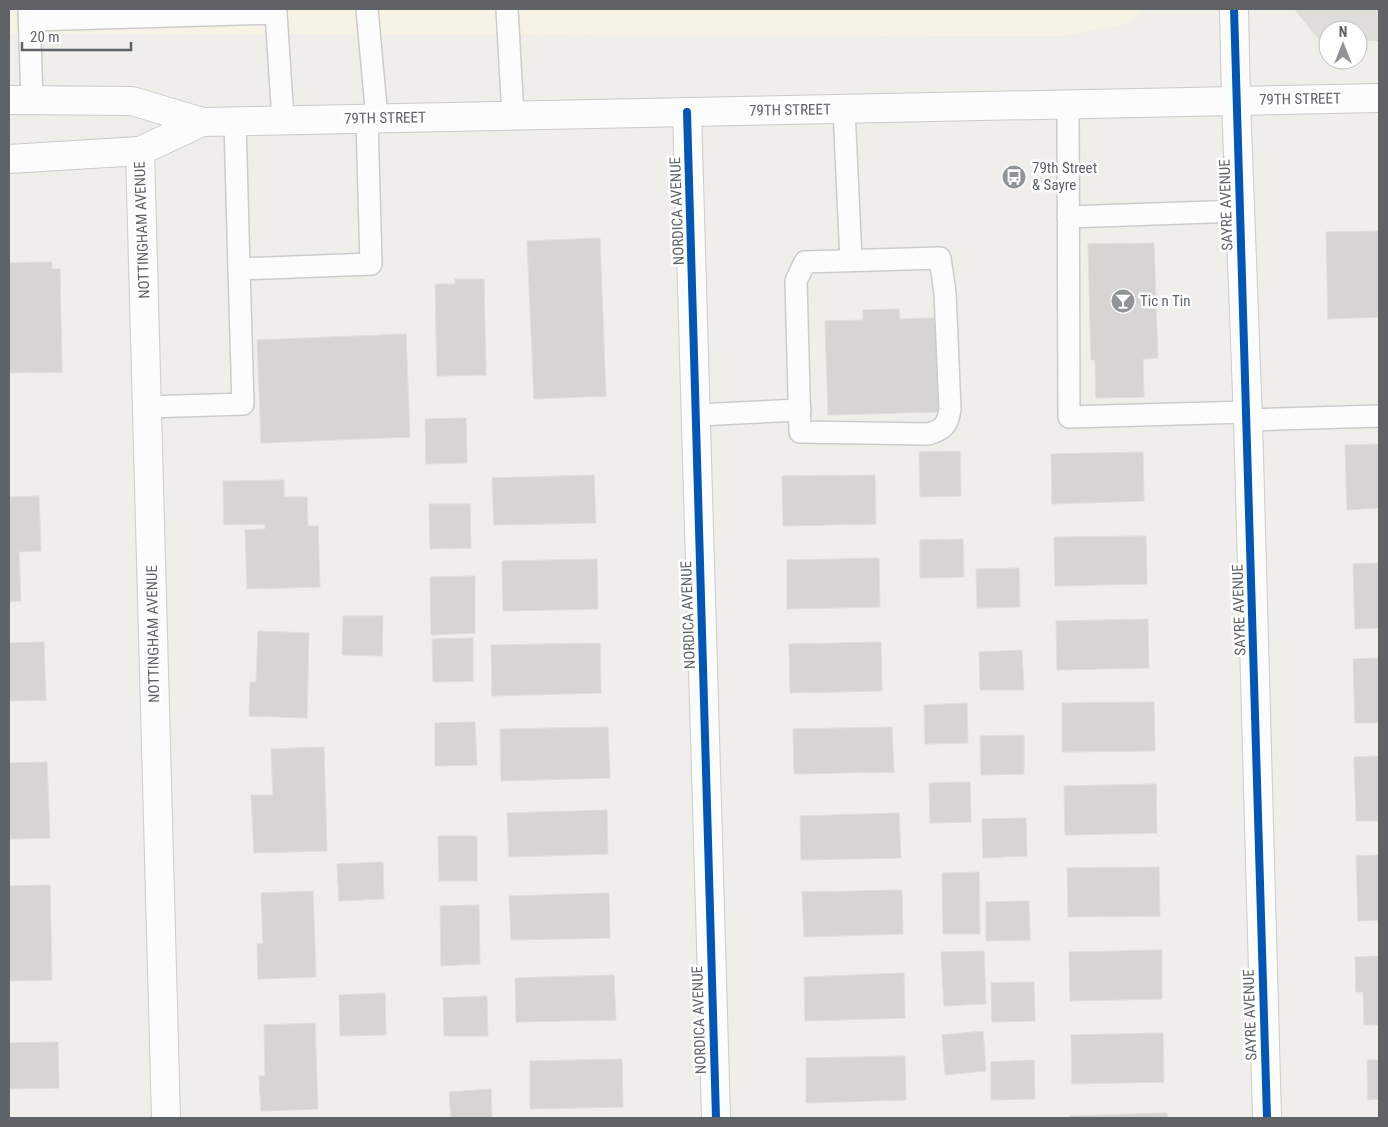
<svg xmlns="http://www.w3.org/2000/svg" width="1388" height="1127" font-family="'Roboto Condensed',sans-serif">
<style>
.commercial{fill:#f7f3e4}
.industrial{fill:#dfddda}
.building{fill:#d6d5d3;stroke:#deddd9}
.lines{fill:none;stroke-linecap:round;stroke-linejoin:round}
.lane-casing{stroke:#cbcccc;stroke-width:24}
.street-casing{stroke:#cbcccc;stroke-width:30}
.secondary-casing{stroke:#cacacb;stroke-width:30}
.lane{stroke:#fdfcfc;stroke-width:21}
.street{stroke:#fdfcfc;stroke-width:28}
.secondary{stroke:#fdfcfc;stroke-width:28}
.cycleway-casing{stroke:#fff;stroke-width:11}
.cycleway{stroke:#0057b8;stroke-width:8}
.labels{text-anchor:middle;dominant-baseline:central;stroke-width:5;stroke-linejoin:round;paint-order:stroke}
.street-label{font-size:15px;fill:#5f6368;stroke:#fff}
.poi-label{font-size:15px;fill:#5f6368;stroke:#fff;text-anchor:start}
</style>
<rect width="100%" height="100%" fill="#efeeea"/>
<path class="commercial" d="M9,9h1136l-20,15 -63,12 -1053,-2z"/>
<path class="industrial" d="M1294,9h85v32h-21v-11h-30v12h-7z"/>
<g class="building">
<path d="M1379,231v86l-51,2 -2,-87z"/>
<path d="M600,238l6,158 -72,3 -7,-158z"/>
<path d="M1154,243l4,115 -15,1 1,38 -48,1 -1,-38h-4l-3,-116z"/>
<path d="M52,262v7h8l2,103 -53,1v-110z"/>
<path d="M455,279h29l2,96 -49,1 -2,-92h20z"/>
<path d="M899,309l1,10 35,-1 4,94 -111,3 -3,-94 38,-1v-10z"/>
<path d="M406,334l4,103 -149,6 -4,-103z"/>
<path d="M466,418l1,45 -41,1 -1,-45z"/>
<path d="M1379,444v64l-32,2 -2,-65z"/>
<path d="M960,451l1,45 -41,1 -1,-45z"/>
<path d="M1143,452l1,49 -92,3 -1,-50z"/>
<path d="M594,475l2,48 -102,2 -2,-47z"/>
<path d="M875,475l1,49 -93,2 -1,-50z"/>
<path d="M284,480v17h23l1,29h10l2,61 -73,2 -2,-59 20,-1v-5l-41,1 -1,-44z"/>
<path d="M39,496l2,55 -22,1 2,49 -12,1v-105z"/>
<path d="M429,504h41l1,44 -41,1z"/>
<path d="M1146,536l1,48 -92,2 -1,-49z"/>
<path d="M963,539l1,38 -44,1v-38z"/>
<path d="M879,558l1,49 -93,2v-49z"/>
<path d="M597,559l1,50 -95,2 -1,-50z"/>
<path d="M1379,563v65l-24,1 -2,-65z"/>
<path d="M1019,568l1,39 -43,1 -1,-39z"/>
<path d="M475,576v57l-44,2 -1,-58z"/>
<path d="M343,616h40l-1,40 -40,-1z"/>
<path d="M1148,619l1,49 -92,2 -1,-49z"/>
<path d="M258,631l51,2 -2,85 -58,-2 1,-34h6z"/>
<path d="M473,638v43l-40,1 -1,-43z"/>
<path d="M44,642l2,58 -37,1v-58z"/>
<path d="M881,642l1,49 -92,2 -1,-49z"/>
<path d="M600,643l1,50 -109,3 -1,-51z"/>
<path d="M1022,650l2,40h-44l-1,-38z"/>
<path d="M1379,658v65h-24l-2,-64z"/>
<path d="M1154,702l1,49 -93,1v-49z"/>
<path d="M967,703l1,40 -43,1 -1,-39z"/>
<path d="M475,722l2,43 -42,1v-43z"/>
<path d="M608,727l2,51 -109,3 -1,-52z"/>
<path d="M892,727l2,45 -100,2 -1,-45z"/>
<path d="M1024,735v39l-43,1 -1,-39z"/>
<path d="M324,747l3,104 -73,2 -3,-58h22l-2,-46z"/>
<path d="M1379,756v65h-23l-2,-64z"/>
<path d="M47,762l3,76 -41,1v-76z"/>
<path d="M970,782l1,40 -41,1 -1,-40z"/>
<path d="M1156,784l1,49 -92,2 -1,-49z"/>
<path d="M607,810l1,44 -99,3 -2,-44z"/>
<path d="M899,813l2,45 -100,2 -1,-44z"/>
<path d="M1026,818l1,38 -44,2 -1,-39z"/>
<path d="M438,836h39v45h-38z"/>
<path d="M1379,855v65l-21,1 -2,-65z"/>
<path d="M383,862l1,37 -45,2 -2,-37z"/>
<path d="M1159,867l1,49 -92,1 -1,-49z"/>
<path d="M979,872l1,62h-37l-1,-61z"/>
<path d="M50,885l2,95 -43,1v-95z"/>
<path d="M902,890l1,44 -99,3 -2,-45z"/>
<path d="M313,891l3,86 -58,2 -1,-35h6l-2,-51z"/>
<path d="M609,893l1,45 -99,2 -2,-44z"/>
<path d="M1029,901l1,39 -44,1v-39z"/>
<path d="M479,905l1,59 -39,2 -1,-60z"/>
<path d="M1162,950v49l-92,2 -1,-49z"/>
<path d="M984,951l2,53 -42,2 -3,-54z"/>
<path d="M1379,956v69h-15l-1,-33h-7l-1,-35z"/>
<path d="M904,973l1,45 -100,3 -1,-44z"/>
<path d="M614,975l2,45 -100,2 -1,-44z"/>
<path d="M1034,982l1,39 -43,1 -1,-39z"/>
<path d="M385,993l1,42 -46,1 -1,-41z"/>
<path d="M487,996l1,40h-44l-1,-38z"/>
<path d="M315,1023l3,86 -57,2 -2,-35h6l-1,-51z"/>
<path d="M983,1031l3,40 -41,4 -3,-40z"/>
<path d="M1163,1033l1,49 -92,2 -1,-49z"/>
<path d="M58,1042l1,46 -50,1v-46z"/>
<path d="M905,1056l1,44 -100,3v-45z"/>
<path d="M622,1059l1,48 -93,2v-48z"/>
<path d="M1034,1060l1,39 -44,1v-38z"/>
<path d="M1367,1060h12v39l-11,1z"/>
<path d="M491,1089l1,29h-41l-2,-26z"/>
<path d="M1167,1113l1,5h-99v-2z"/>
</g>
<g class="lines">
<defs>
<g id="lane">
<path d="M29,9l3,91"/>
<path d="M367,9l10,110"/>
<path d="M507,9l6,107"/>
<path d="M276,13l7,107"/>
<path d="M30,20l246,-7v-4"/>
<path d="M1068,104l1,313 178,-5"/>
<path d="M844,109l7,151"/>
<path d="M235,121l4,148 132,-5 -4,-145"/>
<path d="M1068,217l172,-6"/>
<path d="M940,258l5,35 5,116c-2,16 -7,21 -22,25l-128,-2 -4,-151 9,-19z"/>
<path d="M147,407l96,-3 -4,-135"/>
<path d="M697,415l103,-5"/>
<path d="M1248,420l131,-4"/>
</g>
<g id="street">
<path d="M1236,101l12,319 19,698"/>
<path d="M687,112l29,1006"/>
<path d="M140,151l26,967"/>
</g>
<g id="secondary">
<path d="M1234,9l2,92"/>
<path d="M9,100l123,1 70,21 1177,-24"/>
<path d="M9,159l131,-8 62,-29"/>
</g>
</defs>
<use href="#lane" class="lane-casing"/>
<use href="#street" class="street-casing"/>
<use href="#secondary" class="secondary-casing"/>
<use href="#lane" class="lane"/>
<use href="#street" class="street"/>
<use href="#secondary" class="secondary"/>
<defs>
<g id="cycleway">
<path d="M1234,9l33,1109"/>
<path d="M687,112l29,1006"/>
</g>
</defs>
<use href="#cycleway" class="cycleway-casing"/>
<use href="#cycleway" class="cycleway"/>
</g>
<defs>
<symbol id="bus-disc" viewBox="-11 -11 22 22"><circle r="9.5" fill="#919496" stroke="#fff"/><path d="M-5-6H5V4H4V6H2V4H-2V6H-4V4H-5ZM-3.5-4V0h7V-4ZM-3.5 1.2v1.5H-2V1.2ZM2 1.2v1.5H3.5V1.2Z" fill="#fff"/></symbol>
<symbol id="bar-disc" viewBox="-11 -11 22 22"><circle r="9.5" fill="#919496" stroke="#fff"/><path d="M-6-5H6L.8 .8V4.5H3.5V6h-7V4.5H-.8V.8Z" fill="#fff"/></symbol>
</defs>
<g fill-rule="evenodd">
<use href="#bus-disc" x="1000" y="163" width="28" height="28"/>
<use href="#bar-disc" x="1109" y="287" width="28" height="28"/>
</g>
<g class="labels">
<g class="street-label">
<text transform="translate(1300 99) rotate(-1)">79TH STREET</text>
<text transform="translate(790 110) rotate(-1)">79TH STREET</text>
<text transform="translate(385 118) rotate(-1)">79TH STREET</text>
<text transform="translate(1226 205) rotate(-92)">SAYRE AVENUE</text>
<text transform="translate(677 211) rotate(-92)">NORDICA AVENUE</text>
<text transform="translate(142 230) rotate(-92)">NOTTINGHAM AVENUE</text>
<text transform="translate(1239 610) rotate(-92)">SAYRE AVENUE</text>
<text transform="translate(688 615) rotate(-92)">NORDICA AVENUE</text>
<text transform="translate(153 634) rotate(-91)">NOTTINGHAM AVENUE</text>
<text transform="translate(1250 1015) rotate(-92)">SAYRE AVENUE</text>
<text transform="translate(699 1020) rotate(-92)">NORDICA AVENUE</text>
</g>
<g class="poi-label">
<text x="1032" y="168">79th Street<tspan x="1032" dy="17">&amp; Sayre</tspan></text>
<text x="1140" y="301">Tic n Tin</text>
</g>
</g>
<rect width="1388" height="1127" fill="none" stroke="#5f6368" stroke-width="20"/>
<g transform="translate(1343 45)"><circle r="24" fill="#ffffff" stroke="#bfc1c3"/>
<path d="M0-4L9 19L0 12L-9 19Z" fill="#919496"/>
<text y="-8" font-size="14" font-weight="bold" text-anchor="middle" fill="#5f6368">N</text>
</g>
<path d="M22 42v8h109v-8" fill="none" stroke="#5f6368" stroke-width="2.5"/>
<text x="30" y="42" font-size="15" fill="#5f6368" stroke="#ffffff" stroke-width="4" paint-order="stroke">20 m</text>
</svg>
